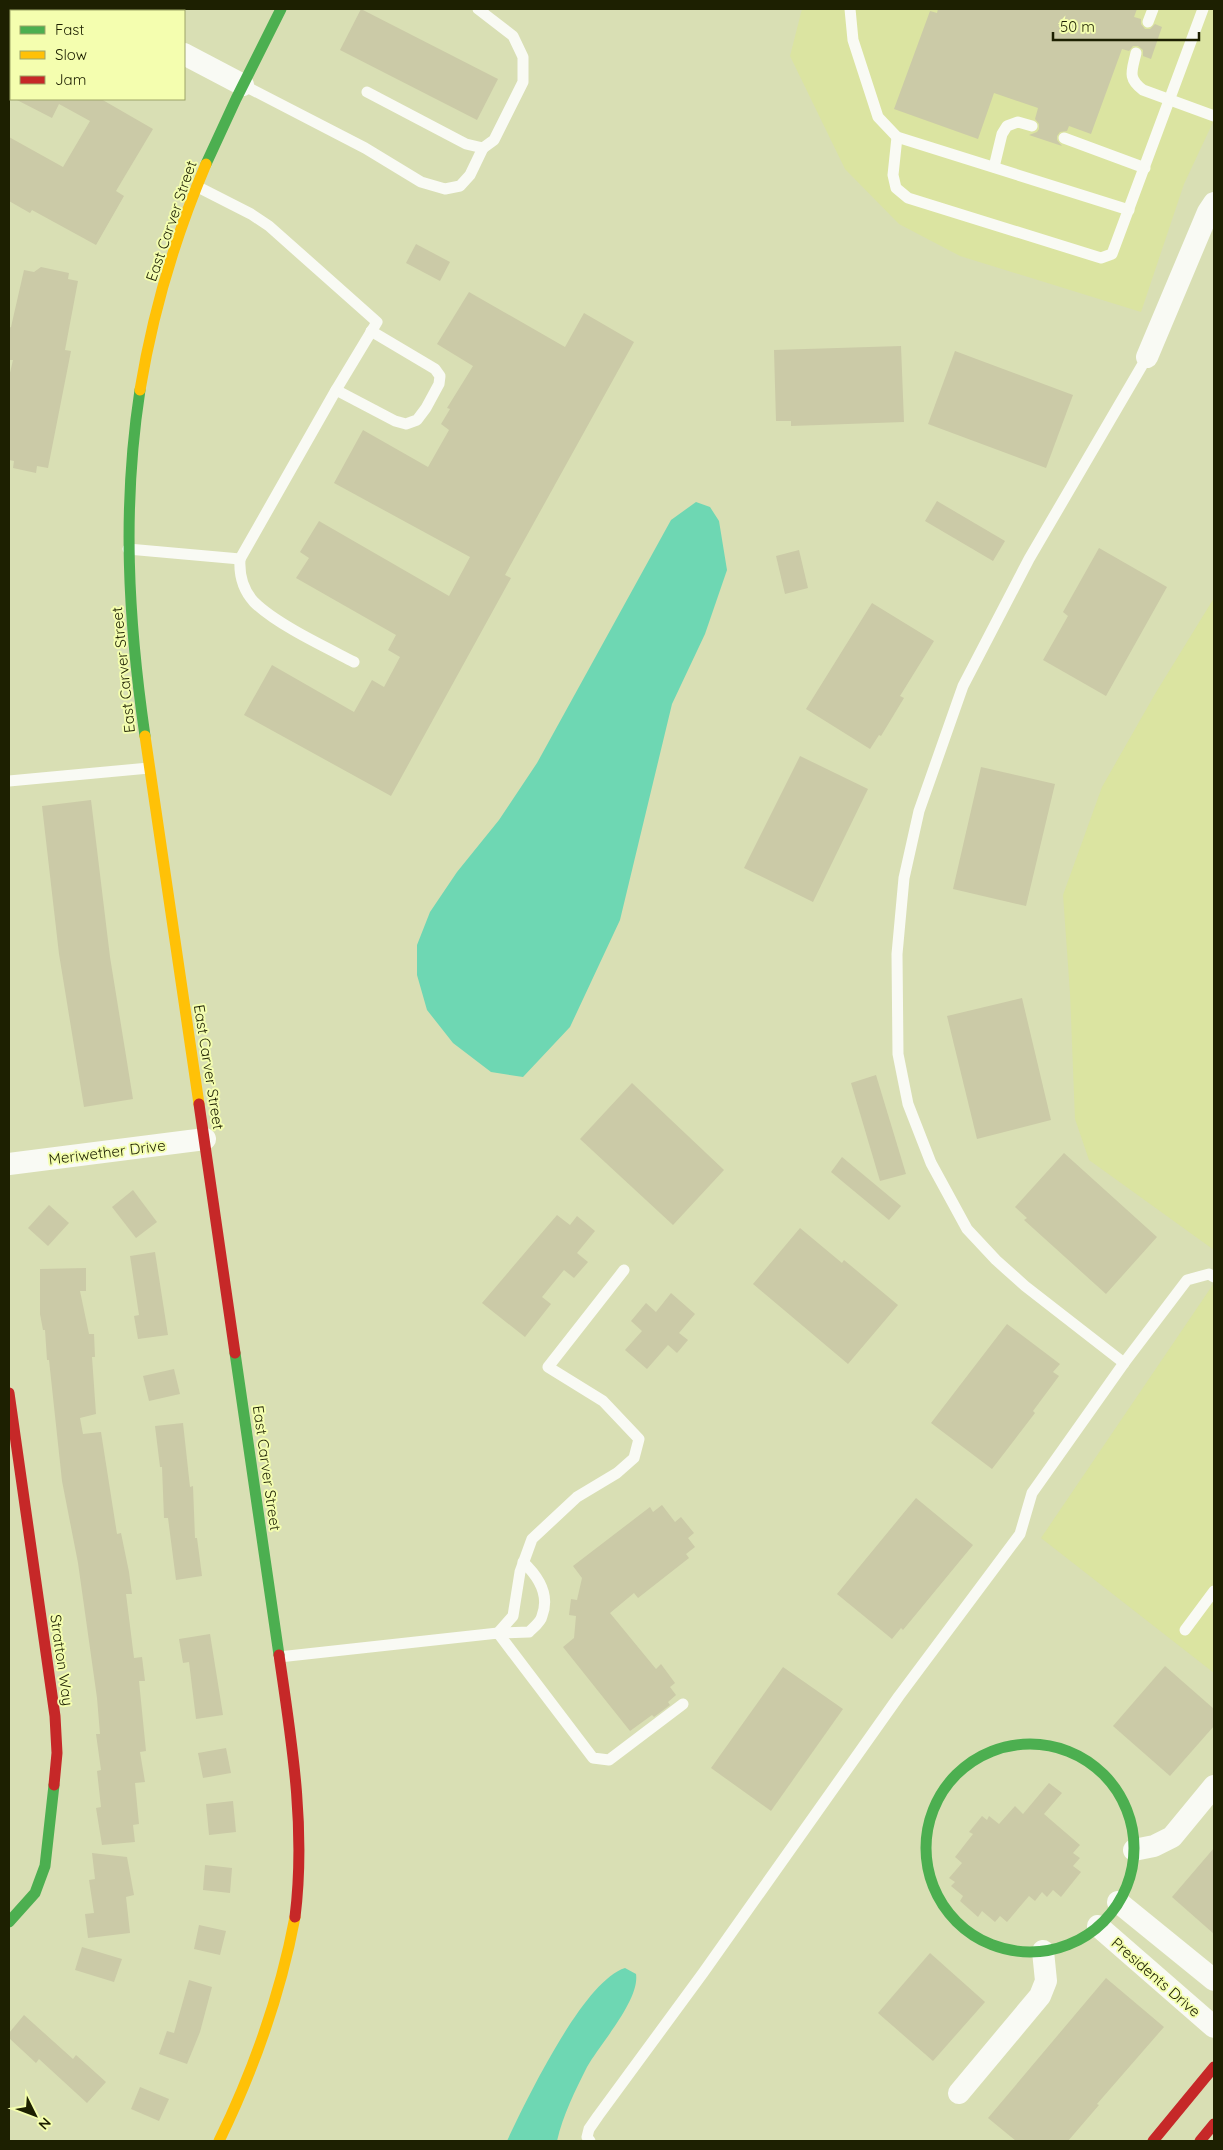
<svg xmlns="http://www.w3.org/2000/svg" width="1223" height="2150" font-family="Quicksand,sans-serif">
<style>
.built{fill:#dbe4a1}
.water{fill:#6ed7b3}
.building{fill:#cbcaa7}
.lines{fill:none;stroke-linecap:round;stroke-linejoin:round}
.lane{stroke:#f9faf4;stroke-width:11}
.street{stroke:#f9faf4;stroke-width:22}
.fast{stroke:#4caf50;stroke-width:11}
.slow{stroke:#ffc107;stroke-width:11}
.jam{stroke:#c62828;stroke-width:11}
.labels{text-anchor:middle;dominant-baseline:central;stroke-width:4;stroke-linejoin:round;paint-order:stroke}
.street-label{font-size:15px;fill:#1d2001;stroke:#f4feaf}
</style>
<rect width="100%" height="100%" fill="#d9dfb4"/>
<g class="built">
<path d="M802,9h412v111l-30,64 -43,128 -181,-56 -61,-32 -54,-55 -55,-113z"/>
<path d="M1214,598v652l-125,-90 -14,-41 -5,-126 -7,-98 39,-108 53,-93z"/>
<path d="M1214,1283v390l-173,-135z"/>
</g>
<g class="water">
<path d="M696,502l14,5 9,14 8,49 -22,64 -33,70 -52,216 -50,107 -47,50 -32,-5 -38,-29 -26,-33 -10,-35v-30l13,-33 27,-40 42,-52 38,-57 134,-243z"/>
<path d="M625,1968l11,6c4,26 -36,70 -49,93 -12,24 -24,48 -30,74h-50c19,-40 76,-160 118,-173z"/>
</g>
<g class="building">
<path d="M361,9l137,70 -21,41 -137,-70z"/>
<path d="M938,9h199l-3,8 7,2v5l4,5h5l5,-5 7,3 -11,32 -8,-3v-6l-5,-4h-5l-4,5 -7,-2 -31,85 -22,-8 -2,5 -7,1 -3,4v4l5,6 -33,-11 8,-3 2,-3v-5l-4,-5 3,-11 -44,-15 -16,46 -84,-30 36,-98 7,2z"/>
<path d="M15,99h86l52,30 -37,62 8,5 -28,49 -64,-35 -2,3 -21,-12v-64l54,30 27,-46 -31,-17 -7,14z"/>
<path d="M416,244l34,18 -10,19 -34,-18z"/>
<path d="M41,267l28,6 -1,6 10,2 -13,69 6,1 -23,117 -11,-2 -1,7 -23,-5 1,-7 -5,-1v-83l4,-17h-4v-32l2,-1 13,-57 10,2z"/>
<path d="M469,292l96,55 19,-34 50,29 -129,233 6,3 -120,218 -147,-81 28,-50 82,47 18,-32 12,7 16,-30 -12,-7 8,-15 -100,-57 13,-20 -9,-6 19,-31 130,75 21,-39 -136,-74 29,-53 65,37 21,-37 -8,-6 9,-15 -3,-1 26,-42 -36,-22z"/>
<path d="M901,346l3,76 -113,4v-5h-15l-2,-71z"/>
<path d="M955,351l118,44 -27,73 -118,-44z"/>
<path d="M937,501l68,40 -12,20 -68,-40z"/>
<path d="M1099,548l68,39 -61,109 -63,-36 25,-44 -5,-4z"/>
<path d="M799,550l9,38 -23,6 -9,-38z"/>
<path d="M872,603l62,38 -34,55 4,2 -23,38 -2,-1 -9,14 -64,-40z"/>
<path d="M800,756l68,33 -55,113 -69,-34z"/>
<path d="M981,767l74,17 -29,122 -73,-17z"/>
<path d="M91,800l19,157 23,142 -49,8 -25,-153 -17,-148z"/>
<path d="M1022,998l29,122 -74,19 -30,-123z"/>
<path d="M876,1075l30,99 -26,7 -29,-98z"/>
<path d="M632,1083l92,87 -51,55 -93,-86z"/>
<path d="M1064,1153l93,84 -51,57 -82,-74 3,-2 -12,-11z"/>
<path d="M842,1157l59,49 -12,14 -58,-48z"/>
<path d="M133,1190l24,32 -21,16 -24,-31z"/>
<path d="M49,1205l20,18 -21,23 -20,-18z"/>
<path d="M557,1215l13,10 7,-9 18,15 -18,22 11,9 -14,16 -10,-8 -22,27 9,7 -26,33 -43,-34z"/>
<path d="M800,1228l42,35 2,-3 54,45 -50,59 -95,-80z"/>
<path d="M155,1252l13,83 -30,4 -4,-23 5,-1 -9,-59z"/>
<path d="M86,1268v23h-6l9,43h5l1,23h-3l4,57 -16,4 3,16 18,-2 16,102 4,-1 8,39 3,22h-6l8,64 8,-1 3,24h-6l7,70 -6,1 5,30 -10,1 4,41 -6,1 2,17 -33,3 -6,-37 5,-1 -4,-36 4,-1 -5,-36h4l-3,-36 -19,-135 -16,-82 -13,-121h-2l-2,-30h-2l-3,-16v-45z"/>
<path d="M671,1293l24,21 -16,19 9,7 -11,13 -9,-8 -21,24 -22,-19 17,-19 -11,-10 15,-18 10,9z"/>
<path d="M1007,1324l53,40 -7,8 6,4 -26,35 2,2 -43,56 -61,-46z"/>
<path d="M174,1369l6,25 -31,7 -6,-25z"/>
<path d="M183,1423l7,64 3,-1 2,52h2l5,38 -26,4 -8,-62h-4l-2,-51h-2l-5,-41z"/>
<path d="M916,1498l57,47 -70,85 -2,-2 -9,11 -55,-45z"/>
<path d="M662,1505l13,17 6,-5 13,16 -6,5 7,9 -9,7 3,4 -51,40 -4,-5 -24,20 46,56 5,-5 14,19 -5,4 6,8 -8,7 2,3 -16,12 -2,-2 -22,16 -67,-84 11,-9 2,-22 -7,-1 2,-16 6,1 5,-22 -9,-12 77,-59 3,5z"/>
<path d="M210,1634l13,81 -27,4 -7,-57 -6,1 -4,-24z"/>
<path d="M1165,1666l49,43v17l-44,50 -57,-50z"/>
<path d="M783,1667l60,42 -72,102 -60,-43z"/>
<path d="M226,1748l5,25 -28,5 -5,-25z"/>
<path d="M1049,1783l13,10 -18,21 36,31 -7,8 7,5 -7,8 8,6 -20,25 -8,-7 -6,7 -5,-5 -7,9 -6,-5 -22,26 -7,-6 -5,6 -13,-11 -4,6 -18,-16 3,-5 -12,-10 4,-4 -6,-4 13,-15 -7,-6 18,-23 -4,-2 13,-16 5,4 2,-4 10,8 16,-18 8,8z"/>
<path d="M233,1801l3,31 -27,3 -3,-31z"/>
<path d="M1214,1848v86l-42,-37z"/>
<path d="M92,1853l35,4 7,38 -8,2 4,36 -42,5 -3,-24 9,-1 -5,-33 6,-1z"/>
<path d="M205,1865l27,3 -2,25 -27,-3z"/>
<path d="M199,1925l27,6 -6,24 -26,-6z"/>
<path d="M82,1947l40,12 -8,23 -39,-12z"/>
<path d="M930,1953l55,49 -52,59 -55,-48z"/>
<path d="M1106,1978l58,49 -67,77 2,1 -31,36h-52l-28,-23z"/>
<path d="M189,1980l23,7 -12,45 -13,32 -28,-10 8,-23 7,2z"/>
<path d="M24,2015l49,44 3,-4 30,27 -19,21 -48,-44 -3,4 -27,-25v-5z"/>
<path d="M140,2087l29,12 -10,22 -28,-12z"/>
</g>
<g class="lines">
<g class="lane">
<path d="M850,9l3,31 25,77 19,20 232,73"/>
<path d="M1148,22l5,-13"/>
<path d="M1136,53c-4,18 -9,25 7,37l71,26"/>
<path d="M243,85l122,63 56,34 24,7 15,-3 10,-11 13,-27"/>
<path d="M367,92l99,52 17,4 11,-8 29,-58v-25l-10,-21 -35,-27"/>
<path d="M897,137l-4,38 3,13 12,10 193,60 11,-4 91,-245"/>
<path d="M1064,138l81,30"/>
<path d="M994,167l8,-33 5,-8 11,-4 14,4"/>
<path d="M336,390l59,31 11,3 11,-4 9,-12 13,-24 1,-8 -5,-7 -64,-38"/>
<path d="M128,549l112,10 96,-169 41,-68 -108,-96 -18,-12 -53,-27"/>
<path d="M240,559c-1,16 3,31 14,43 22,22 71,45 100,60"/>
<path d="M9,781l140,-13"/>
<path d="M1124,1363l-99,-77 -29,-26 -29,-31 -36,-66 -23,-59 -10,-50 -1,-100 7,-76 15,-67 44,-125 66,-127 118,-202"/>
<path d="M1185,1630l29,-39"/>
<path d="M498,1633l15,-17 7,-44 12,-33 45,-42 40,-24 17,-15 5,-19 -36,-38 -55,-34 76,-97"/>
<path d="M498,1633l31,-1c4,-4 12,-10 13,-16 8,-21 -4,-40 -19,-54"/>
<path d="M279,1657l219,-24 95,125 16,2 74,-56"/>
<path d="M590,2141l-3,-4 2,-8 9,-13 105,-143 196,-277 121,-162 12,-41 92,-130 63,-83 22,-6 5,3"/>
</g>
<g class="street">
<path d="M93,9l5,2"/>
<path d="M184,54l59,31"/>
<path d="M1147,357l61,-145 6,-9"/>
<path d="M9,1164l196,-25"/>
<path d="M1134,1850l20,-4 18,-9 42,-51"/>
<path d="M1118,1902l96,78"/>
<path d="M1098,1926l116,101"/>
<path d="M959,2093l81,-97 6,-15 -3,-30"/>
</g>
<g class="fast">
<path d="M206,164l30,-65 45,-90"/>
<path d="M140,390c-18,117 -12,229 5,346"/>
<path d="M235,1353l44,302"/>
<circle cx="1030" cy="1848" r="104"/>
<path d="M9,1922l26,-29 10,-27 9,-81"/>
</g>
<g class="slow">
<path d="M140,390c13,-79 35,-153 66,-226"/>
<path d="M145,736l54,368"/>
<path d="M219,2141c35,-72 61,-144 76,-224"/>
</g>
<g class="jam">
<path d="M199,1104l36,249"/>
<path d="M9,1393l46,323 2,37 -3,32"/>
<path d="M279,1655c13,88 27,174 16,262"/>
<path d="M1153,2141l61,-74"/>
<path d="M1200,2141l14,-17"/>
</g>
</g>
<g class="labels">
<g class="street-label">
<text transform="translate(171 221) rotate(-71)">East Carver Street</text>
<text transform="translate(123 670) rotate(-96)">East Carver Street</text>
<text transform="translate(209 1067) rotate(81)">East Carver Street</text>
<text transform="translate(107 1152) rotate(-7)">Meriwether Drive</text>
<text transform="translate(267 1468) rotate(82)">East Carver Street</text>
<text transform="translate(62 1660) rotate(82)">Stratton Way</text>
<text transform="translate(1156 1977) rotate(41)">Presidents Drive</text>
</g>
</g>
<rect width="1223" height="2150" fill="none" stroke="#1d2001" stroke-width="20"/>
<rect x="10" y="10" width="175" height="90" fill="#f4feaf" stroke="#9ea569"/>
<rect x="20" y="26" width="25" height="8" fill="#4caf50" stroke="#9ea569"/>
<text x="55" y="35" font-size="15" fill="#1d2001">Fast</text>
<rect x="20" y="51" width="25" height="8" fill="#ffc107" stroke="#9ea569"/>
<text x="55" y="60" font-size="15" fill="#1d2001">Slow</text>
<rect x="20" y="76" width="25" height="8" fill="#c62828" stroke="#9ea569"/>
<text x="55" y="85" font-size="15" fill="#1d2001">Jam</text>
<g transform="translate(35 2115) rotate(132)" stroke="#f4feaf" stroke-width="4" paint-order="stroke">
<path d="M0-4L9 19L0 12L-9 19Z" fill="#1d2001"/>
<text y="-8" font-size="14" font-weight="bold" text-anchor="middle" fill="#1d2001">N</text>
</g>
<path d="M1053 32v8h146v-8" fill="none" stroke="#1d2001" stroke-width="2.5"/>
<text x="1060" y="32" font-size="15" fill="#1d2001" stroke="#f4feaf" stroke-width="4" paint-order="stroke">50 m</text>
</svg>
